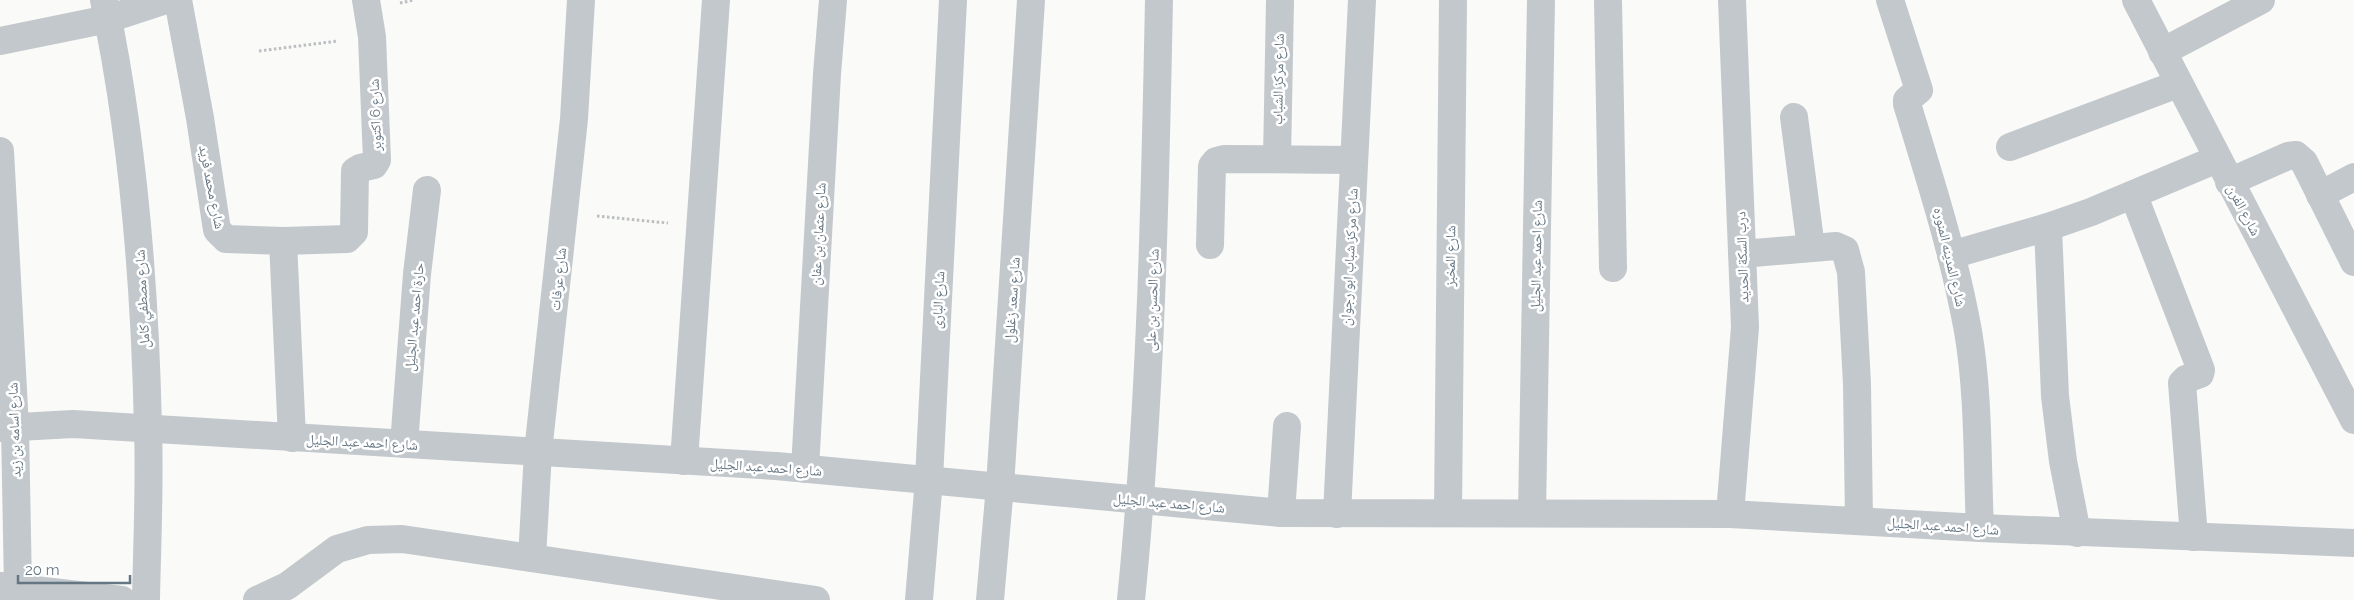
<svg xmlns="http://www.w3.org/2000/svg" width="2354" height="600" font-family="Raleway,'Noto Naskh Arabic',sans-serif">
<style>
.lines{fill:none;stroke-linecap:round;stroke-linejoin:round}
.path{stroke:#bbbfc2;stroke-width:3;stroke-dasharray:2.5 2.5;stroke-linecap:butt}
.minor{stroke:#c3c8cc;stroke-width:28}
.labels{text-anchor:middle;dominant-baseline:central;stroke-width:5;stroke-linejoin:round;paint-order:stroke}
.street-label{font-size:14px;fill:#657683;stroke:#fff}
</style>
<rect width="100%" height="100%" fill="#fafaf8"/>
<g class="lines">
<g class="path">
<path d="M400,3l14,-3"/>
<path d="M259,51l79,-10"/>
<path d="M597,216l71,7"/>
</g>
<g class="minor">
<path d="M104,0c30,141 41,286 44,429 2,57 -1,114 -2,171"/>
<path d="M178,0l22,118 17,112 9,9 57,2 64,-2 7,-7 1,-61 5,-3 14,-3 3,-5 -5,-123 -6,-37"/>
<path d="M1608,0l5,268"/>
<path d="M1890,0l29,90 -12,10v4c23,75 47,150 61,227 11,65 9,133 12,197"/>
<path d="M2136,0l218,420"/>
<path d="M0,41l108,-22 58,-19"/>
<path d="M2162,52l99,-52"/>
<path d="M1794,117l17,131"/>
<path d="M2010,147l168,-63"/>
<path d="M0,151l15,276 3,161"/>
<path d="M1277,159l3,-159"/>
<path d="M2229,182l59,-26 8,-1 8,7 50,100"/>
<path d="M2320,195l34,-18"/>
<path d="M2134,196l67,174 -1,4 -14,5 -4,4 12,154"/>
<path d="M2048,227l7,169 8,65 14,72"/>
<path d="M283,241l9,197"/>
<path d="M1210,245l2,-79 4,-5 8,-2 130,1"/>
<path d="M1742,254l94,-8 9,4 6,22 6,112 2,136"/>
<path d="M1951,255l97,-28 43,-15 126,-53"/>
<path d="M0,428l73,-4 703,42 505,47 449,1 250,14 374,15"/>
<path d="M404,444l13,-170 10,-84"/>
<path d="M684,461l32,-461"/>
<path d="M805,469l22,-395 6,-74"/>
<path d="M1281,513l6,-87"/>
<path d="M1448,513l5,-513"/>
<path d="M1532,513l9,-513"/>
<path d="M1337,514l25,-514"/>
<path d="M1730,514l15,-187 -13,-327"/>
<path d="M532,558l6,-106 36,-333 7,-119"/>
<path d="M0,586l122,14"/>
<path d="M257,600l30,-14 50,-37 31,-9 34,-1 414,61"/>
<path d="M919,600l10,-121 24,-479"/>
<path d="M990,600l10,-114 31,-486"/>
<path d="M1131,600c20,-200 24,-400 28,-600"/>
</g>
</g>
<g class="labels">
<g class="street-label">
<text transform="translate(1278 79) rotate(-89)">شارع مركز الشباب</text>
<text transform="translate(375 115) rotate(-92)">شارع 6 اكتوبر</text>
<text transform="translate(212 187) rotate(79)">شارع محمد فريد</text>
<text transform="translate(2244 210) rotate(62)">شارع الفرن</text>
<text transform="translate(818 234) rotate(-87)">شارع عثمان بن عفان</text>
<text transform="translate(1450 256) rotate(-89)">شارع المخبز</text>
<text transform="translate(1536 256) rotate(-89)">شارع احمد عبد الجليل</text>
<text transform="translate(1349 257) rotate(-87)">شارع مركز شباب ابو رجوان</text>
<text transform="translate(1742 257) rotate(-92)">درب السكة الحديد</text>
<text transform="translate(1950 257) rotate(77)">شارع المدينه المنوره</text>
<text transform="translate(558 279) rotate(-84)">شارع عرفات</text>
<text transform="translate(142 299) rotate(-93)">شارع مصطفي كامل</text>
<text transform="translate(938 300) rotate(-87)">شارع البارى</text>
<text transform="translate(1012 300) rotate(-86)">شارع سعد زغلول</text>
<text transform="translate(1152 300) rotate(-88)">شارع الحسن بن على</text>
<text transform="translate(414 317) rotate(-85)">حارة احمد عبد الجليل</text>
<text transform="translate(14 430) rotate(-92)">شارع اسامه بن زيد</text>
<text transform="translate(362 442) rotate(3)">شارع احمد عبد الجليل</text>
<text transform="translate(766 467) rotate(4)">شارع احمد عبد الجليل</text>
<text transform="translate(1169 503) rotate(5)">شارع احمد عبد الجليل</text>
<text transform="translate(1943 526) rotate(4)">شارع احمد عبد الجليل</text>
</g>
</g>
<path d="M18 575v8h112v-8" fill="none" stroke="#657683" stroke-width="2.5"/>
<text x="25" y="575" font-size="15" fill="#657683" stroke="#ffffff" stroke-width="4" paint-order="stroke">20 m</text>
</svg>
